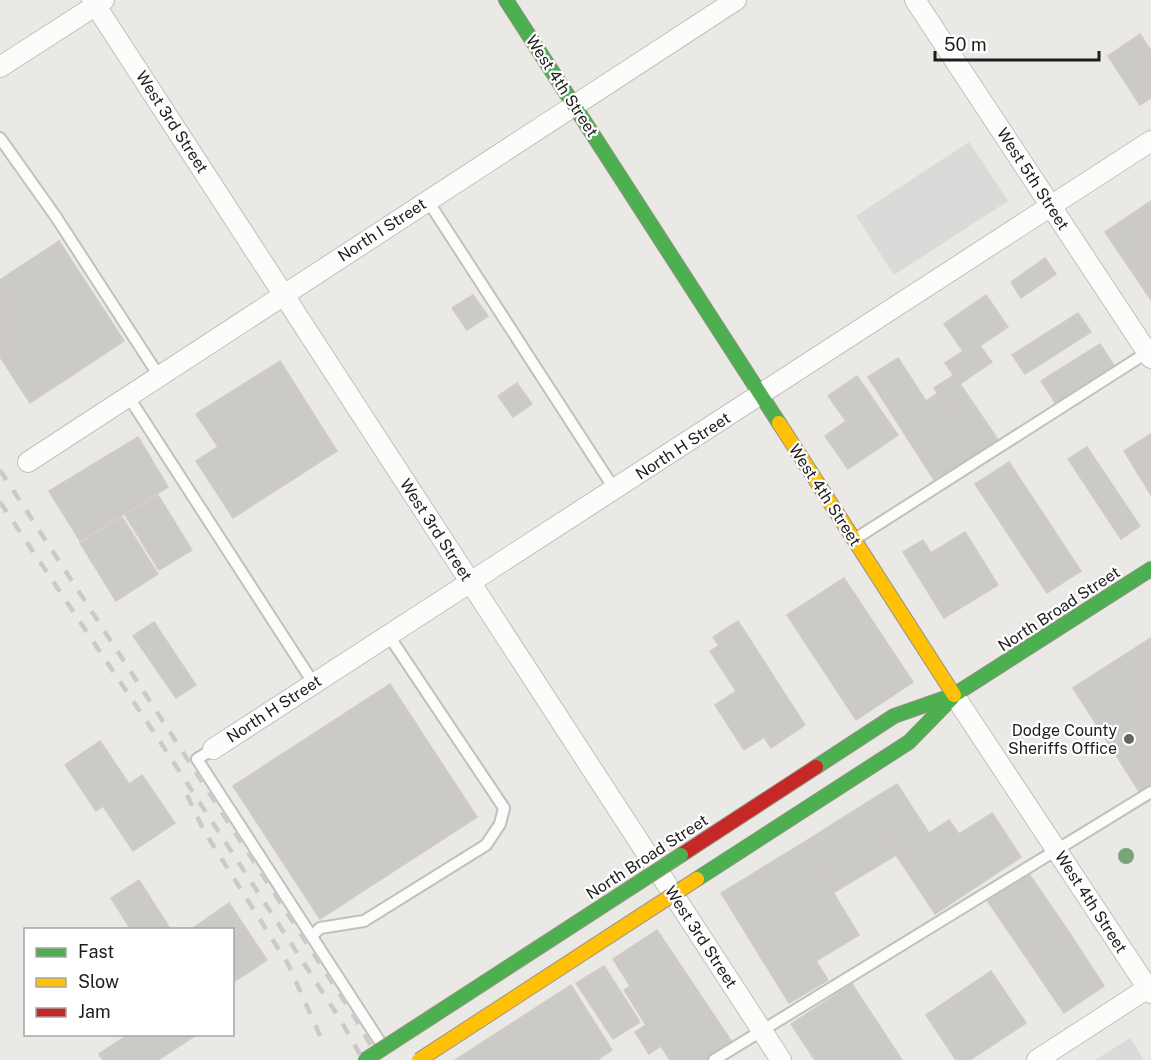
<svg xmlns="http://www.w3.org/2000/svg" width="1151" height="1060" font-family="'Public Sans',sans-serif">
<style>
.parking{fill:#dbdad9}
.building{fill:#cccac7;stroke:#cecbc8;stroke-width:1.5}
.lines{fill:none;stroke-linecap:round;stroke-linejoin:round}
.lane-casing{stroke:#c1c0be;stroke-width:14}
.street-casing{stroke:#c1c0be;stroke-width:22}
.fast-casing{stroke:#929281;stroke-width:16}
.slow-casing{stroke:#929281;stroke-width:16}
.jam-casing{stroke:#929281;stroke-width:16}
.lane{stroke:#fcfcfb;stroke-width:10}
.street{stroke:#fcfcfb;stroke-width:20}
.fast{stroke:#4caf50;stroke-width:14}
.slow{stroke:#ffc107;stroke-width:14}
.jam{stroke:#c62828;stroke-width:14}
.rail{stroke:#cacac9;stroke-width:4.5;stroke-dasharray:12 12;stroke-linecap:butt}
.fast-bridge-casing{stroke:#9f9586;stroke-width:16;stroke-linecap:butt}
.slow-bridge-casing{stroke:#9f9586;stroke-width:16;stroke-linecap:butt}
.fast-bridge{stroke:#4caf50;stroke-width:14}
.slow-bridge{stroke:#ffc107;stroke-width:14}
.tree{fill:#77a577}
.poi-dot{fill:#656463;stroke:#fff;stroke-width:2}
.labels{text-anchor:middle;dominant-baseline:central;stroke-width:4.5;stroke-linejoin:round;paint-order:stroke}
.street-label{font-size:16px;fill:#1d1d1d;stroke:#fff}
.poi-label{font-size:16px;fill:#1d1d1d;stroke:#fff;text-anchor:end}
</style>
<rect width="100%" height="100%" fill="#ebe9e6"/>
<g class="parking">
<path d="M969,142l39,59 -114,74 -38,-59z"/>
<path d="M1130,1038l14,22h-49z"/>
</g>
<g class="building">
<path d="M1140,34l11,17v47l-11,7 -32,-49z"/>
<path d="M1151,201v99l-46,-68z"/>
<path d="M59,241l65,100 -94,62 -30,-46v-77z"/>
<path d="M1045,258l11,16 -35,24 -10,-16z"/>
<path d="M473,295l15,21 -21,14 -15,-22z"/>
<path d="M986,295l22,32 -28,19 12,16 -32,22 -15,-21 18,-12 -19,-27z"/>
<path d="M1078,313l13,19 -66,42 -13,-19z"/>
<path d="M1100,344l15,23 -59,37 -15,-23z"/>
<path d="M898,358l28,43 12,-8 40,62 -42,28 -68,-106z"/>
<path d="M280,361l57,90 -104,67 -37,-57 22,-14 -22,-33z"/>
<path d="M954,375l45,66 -21,14 -44,-67z"/>
<path d="M857,376l41,59 -50,34 -23,-33 21,-15 -18,-25z"/>
<path d="M517,383l15,21 -19,13 -15,-21z"/>
<path d="M1151,434v61l-27,-44z"/>
<path d="M138,437l30,50 -88,54 -31,-50z"/>
<path d="M1087,447l53,79 -19,13 -53,-80z"/>
<path d="M1009,462l72,109 -34,22 -72,-109z"/>
<path d="M158,495l34,55 -33,20 -34,-55z"/>
<path d="M122,517l36,57 -42,27 -36,-58z"/>
<path d="M965,532l33,53 -54,33 -41,-66 20,-12 8,13z"/>
<path d="M844,578l69,104 -57,38 -69,-105z"/>
<path d="M738,621l67,104 -34,23 -7,-11 -20,13 -29,-45 21,-14 -26,-40 9,-5 -6,-9z"/>
<path d="M154,622l42,63 -20,13 -43,-62z"/>
<path d="M1151,638v153l-9,5 -69,-108z"/>
<path d="M390,684l87,133 -157,102 -87,-133z"/>
<path d="M100,741l29,43 13,-9 33,48 -42,28 -30,-45 -7,5 -31,-46z"/>
<path d="M897,784l32,49 -33,22 -33,-50z"/>
<path d="M863,805l33,50 -63,38 -30,-50z"/>
<path d="M992,813l29,44 -86,57 -39,-59 53,-35 10,14z"/>
<path d="M803,843l56,92 -43,26 12,19 -39,23 -68,-110z"/>
<path d="M1027,871l42,61 -41,28 -42,-61z"/>
<path d="M139,880l32,50h-40l-20,-32z"/>
<path d="M229,903l38,57 -35,23v-53h-42z"/>
<path d="M657,930l77,115 -23,15h-41l-9,-14 -12,8 -14,-22 11,-7 -22,-35 6,-4 -17,-27z"/>
<path d="M1069,932l35,54 -40,27 -36,-53z"/>
<path d="M604,966l36,56 -27,17 -37,-56z"/>
<path d="M991,971l35,52 -56,37h-14l-30,-45z"/>
<path d="M852,984l50,76h-87l-24,-36z"/>
<path d="M571,985l41,65 -15,10h-142z"/>
<path d="M129,1034h69l-40,26h-55l-4,-6z"/>
</g>
<g class="lines">
<defs>
<g id="lane">
<path d="M0,138l56,79 103,159"/>
<path d="M428,201l187,289"/>
<path d="M128,396l186,288"/>
<path d="M855,539l296,-189"/>
<path d="M213,749l-16,10 185,286"/>
<path d="M313,935l7,-7 44,-7 122,-76 14,-21 4,-16 -115,-172"/>
<path d="M714,1060l437,-268"/>
</g>
<g id="street">
<path d="M92,0l689,1060"/>
<path d="M915,0l236,358"/>
<path d="M0,67l104,-67"/>
<path d="M28,462l708,-462"/>
<path d="M954,695l197,298"/>
<path d="M213,749l938,-608"/>
<path d="M1037,1060l114,-74"/>
</g>
<g id="fast">
<path d="M506,0l273,423"/>
<path d="M816,767l78,-51 60,-21 197,-126"/>
<path d="M697,879l212,-137 43,-44"/>
</g>
<path id="slow" d="M779,423l175,272"/>
<path id="jam" d="M681,855l135,-88"/>
</defs>
<use href="#lane" class="lane-casing"/>
<use href="#street" class="street-casing"/>
<use href="#fast" class="fast-casing"/>
<use href="#slow" class="slow-casing"/>
<use href="#jam" class="jam-casing"/>
<use href="#lane" class="lane"/>
<use href="#street" class="street"/>
<use href="#fast" class="fast"/>
<use href="#slow" class="slow"/>
<use href="#jam" class="jam"/>
<g class="rail">
<path d="M0,470l354,546 25,44"/>
<path d="M0,502l165,247 175,270 23,41"/>
<path d="M187,795l17,36 84,133 34,76"/>
</g>
<defs>
<path id="fast-bridge" d="M365,1060l316,-205"/>
<path id="slow-bridge" d="M419,1060l278,-181"/>
</defs>
<use href="#fast-bridge" class="fast-bridge-casing"/>
<use href="#slow-bridge" class="slow-bridge-casing"/>
<use href="#fast-bridge" class="fast-bridge"/>
<use href="#slow-bridge" class="slow-bridge"/>
</g>
<circle class="tree" cx="1126" cy="856" r="8"/>
<circle class="poi-dot" cx="1129" cy="739" r="6"/>
<g class="labels">
<g class="street-label">
<text transform="translate(562 86) rotate(57)">West 4th Street</text>
<text transform="translate(172 122) rotate(57)">West 3rd Street</text>
<text transform="translate(1033 179) rotate(57)">West 5th Street</text>
<text transform="translate(382 230) rotate(-33)">North I Street</text>
<text transform="translate(683 446) rotate(-33)">North H Street</text>
<text transform="translate(825 495) rotate(57)">West 4th Street</text>
<text transform="translate(436 530) rotate(57)">West 3rd Street</text>
<text transform="translate(1059 609) rotate(-33)">North Broad Street</text>
<text transform="translate(274 709) rotate(-33)">North H Street</text>
<text transform="translate(647 857) rotate(-33)">North Broad Street</text>
<text transform="translate(1091 902) rotate(57)">West 4th Street</text>
<text transform="translate(701 937) rotate(57)">West 3rd Street</text>
</g>
<g class="poi-label">
<text x="1117" y="730">Dodge County<tspan x="1117" dy="18">Sheriffs Office</tspan></text>
</g>
</g>
<rect x="24" y="928" width="210" height="108" fill="#ffffff" stroke="#a5a5a5" stroke-width="1.5"/>
<rect x="36" y="948" width="30" height="9" fill="#4caf50" stroke="#a5a5a5" stroke-width="1.5"/>
<text x="78" y="958" font-size="18" fill="#1d1d1d">Fast</text>
<rect x="36" y="978" width="30" height="9" fill="#ffc107" stroke="#a5a5a5" stroke-width="1.5"/>
<text x="78" y="988" font-size="18" fill="#1d1d1d">Slow</text>
<rect x="36" y="1008" width="30" height="9" fill="#c62828" stroke="#a5a5a5" stroke-width="1.5"/>
<text x="78" y="1018" font-size="18" fill="#1d1d1d">Jam</text>
<path d="M935 51v9h164v-9" fill="none" stroke="#1d1d1d" stroke-width="3"/>
<text x="944" y="51" font-size="18" fill="#1d1d1d" stroke="#ffffff" stroke-width="4.5" paint-order="stroke">50 m</text>
</svg>
